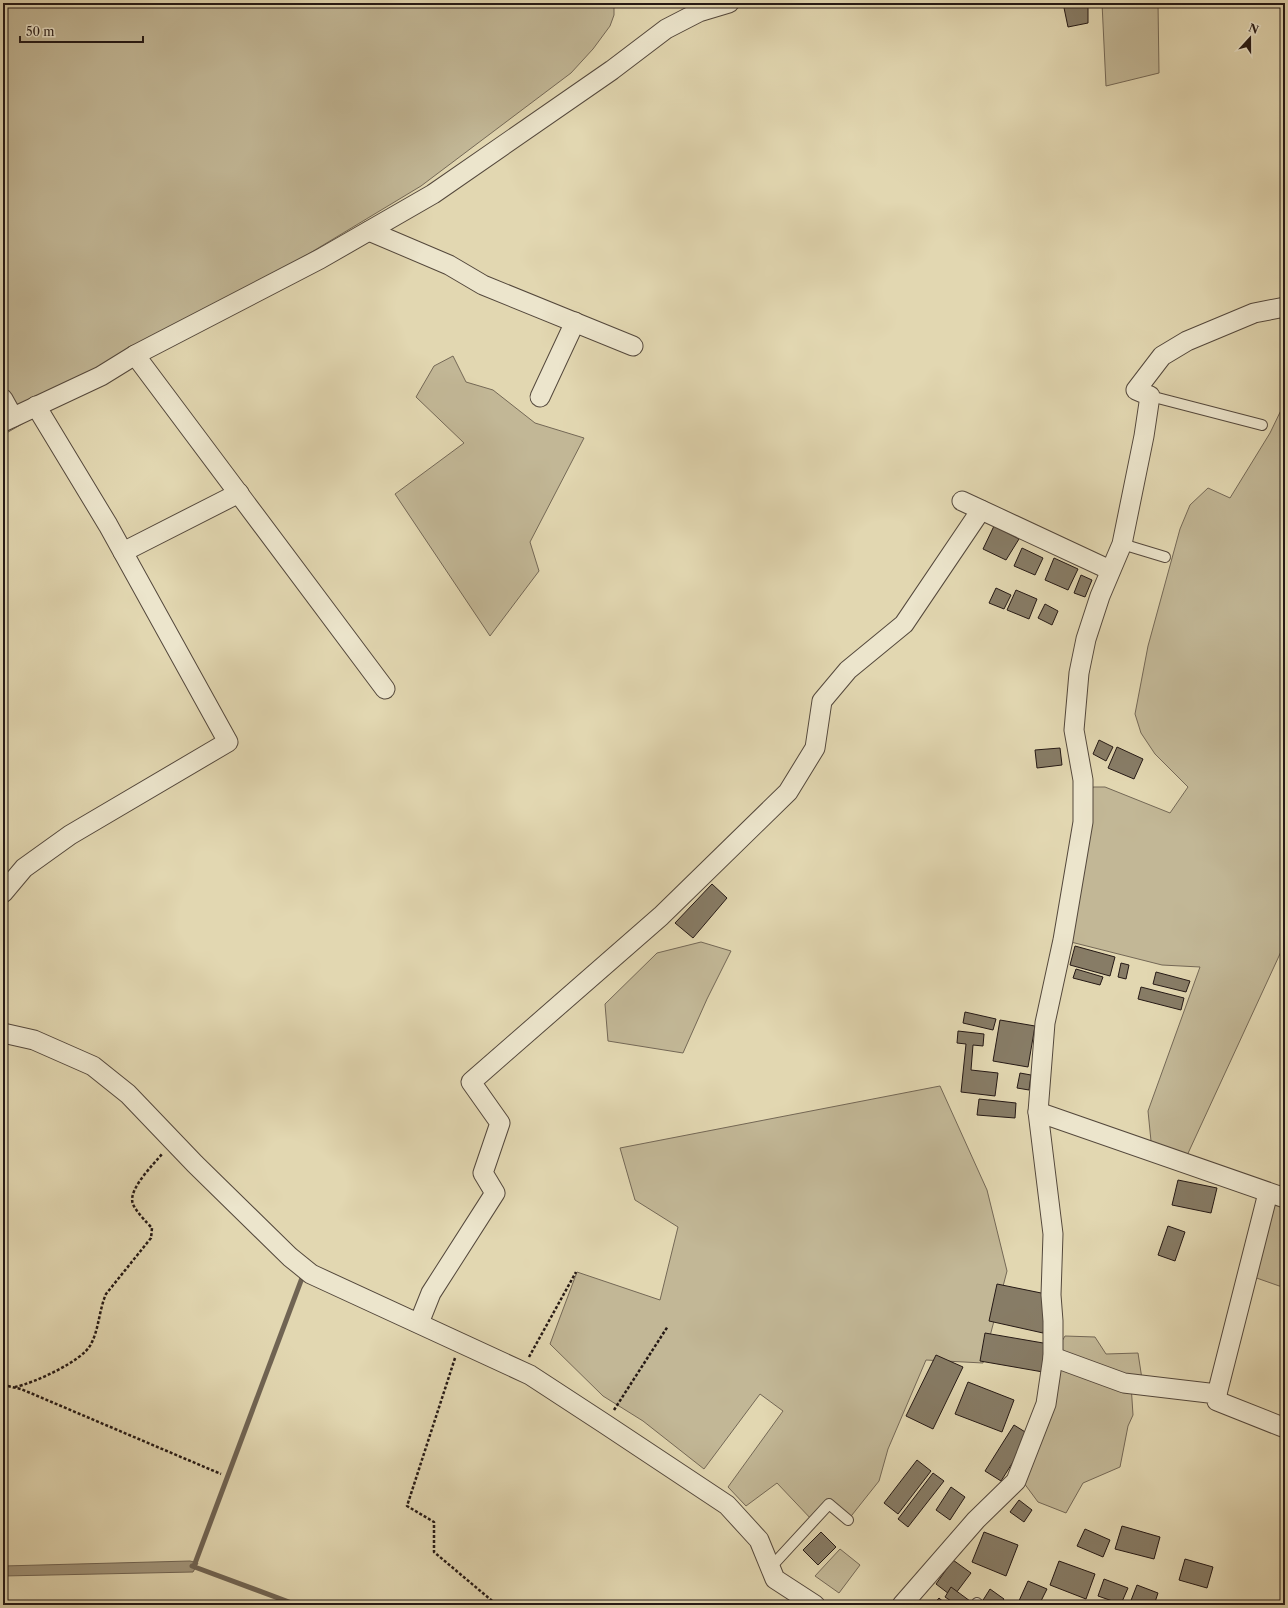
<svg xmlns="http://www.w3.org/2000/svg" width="1288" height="1608" font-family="'Libre Caslon Text',serif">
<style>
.green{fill:#c2b796;stroke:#746856}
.water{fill:#a2967c;stroke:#706453}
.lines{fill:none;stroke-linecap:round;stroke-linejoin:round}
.stream{stroke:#706453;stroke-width:5}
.building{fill:#877c66;stroke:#251915}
.service-casing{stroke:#54483c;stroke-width:12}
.minor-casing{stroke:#54483c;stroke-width:21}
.path{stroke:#251915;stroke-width:2.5;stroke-dasharray:3 2;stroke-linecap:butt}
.service{stroke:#ece5cc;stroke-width:10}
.minor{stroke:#ece5cc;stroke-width:19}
</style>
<rect width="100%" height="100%" fill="#e2d7b1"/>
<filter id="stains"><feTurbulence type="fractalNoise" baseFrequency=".005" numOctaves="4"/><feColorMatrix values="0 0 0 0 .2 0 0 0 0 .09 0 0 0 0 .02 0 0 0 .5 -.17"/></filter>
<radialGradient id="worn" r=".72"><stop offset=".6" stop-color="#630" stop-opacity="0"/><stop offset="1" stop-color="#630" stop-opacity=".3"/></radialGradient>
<g class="green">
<path d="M3,3h611v12l-4,11 -17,23 -22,24 -150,113 -285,172 -133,77z"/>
<path d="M1102,3h56l1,70 -53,13z"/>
<path d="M453,356l13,26 27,8 42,33 49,15 -54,104 9,29 -49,65 -95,-142 69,-51 -48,-46 18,-31z"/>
<path d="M1285,402v541l-101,219 -32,-11 -4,-40 52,-144 -38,-2 -99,-25 20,-118 10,-35h12l65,26 18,-26 -33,-33 -14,-21 -6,-19 13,-68 32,-117 10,-24 18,-17 22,10 40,-65z"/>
<path d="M701,942l30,9 -24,48 -24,54 -75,-12 -3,-37 52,-51z"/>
<path d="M940,1086l47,104 20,81 -24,92 -57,-3 -38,89 -9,32 -31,39 -19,-16 -16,17 -36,-38 -31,23 -18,-19 55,-76 -23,-17 -56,75 -61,-48 -40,-25 -53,-52 27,-72 83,28 18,-73 -43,-27 -15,-52z"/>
<path d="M1267,1199l18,5v84l-37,-13z"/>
<path d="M1065,1336l30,1 11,17 32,-1 4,26 -11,5 2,31 -5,11 -8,41 -37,16 -17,30 -28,-11 -20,-27 35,-118z"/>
<path d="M840,1549l20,16 -21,28 -24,-17z"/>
</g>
<path class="water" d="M190,1561l8,2 -5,9 -190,4v-10z"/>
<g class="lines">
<g class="stream">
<path d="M192,1566l105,39"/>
<path d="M194,1566l108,-288"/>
</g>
</g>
<g class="building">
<path d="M1063,3h25v20l-20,4z"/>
<path d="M994,526l25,13 -13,21 -23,-11z"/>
<path d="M1022,548l21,10 -8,17 -21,-9z"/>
<path d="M1054,558l24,11 -10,21 -23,-10z"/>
<path d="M1081,575l11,5 -7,17 -11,-4z"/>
<path d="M996,588l15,7 -7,14 -15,-6z"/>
<path d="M1016,590l21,9 -8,20 -22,-9z"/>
<path d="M1045,604l13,7 -6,14 -14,-7z"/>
<path d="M1099,740l14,7 -7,14 -13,-7z"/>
<path d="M1117,747l26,12 -9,20 -26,-11z"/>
<path d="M1060,748l2,17 -25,3 -2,-18z"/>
<path d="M712,884l15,14 -34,40 -18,-15z"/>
<path d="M1075,946l40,11 -5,19 -40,-11z"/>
<path d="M1121,963l8,2 -3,14 -8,-2z"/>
<path d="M1076,969l27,8 -3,8 -27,-7z"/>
<path d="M1156,972l34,9 -4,11 -33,-8z"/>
<path d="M1141,987l43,11 -3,12 -43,-11z"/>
<path d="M965,1012l31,7 -3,11 -30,-7z"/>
<path d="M1000,1020l35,6 -7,41 -35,-6z"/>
<path d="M958,1031l26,3 -1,12 -10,-1 -2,25 27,3 -3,23 -34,-4 5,-48 -9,-1z"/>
<path d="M1020,1073l11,2 -2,15 -12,-2z"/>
<path d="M979,1099l37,4 -1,15 -38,-3z"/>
<path d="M1178,1180l39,8 -6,25 -39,-8z"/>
<path d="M1168,1226l17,6 -10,29 -17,-6z"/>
<path d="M997,1284l54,11 -8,38 -54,-12z"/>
<path d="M985,1333l64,11 -6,28 -63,-11z"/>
<path d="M936,1355l27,12 -30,62 -27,-13z"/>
<path d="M968,1382l46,18 -12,32 -47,-18z"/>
<path d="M1014,1425l16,10 -29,46 -16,-10z"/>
<path d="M917,1460l14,11 -33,43 -14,-11z"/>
<path d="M933,1473l11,8 -36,46 -10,-8z"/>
<path d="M951,1487l14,10 -15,23 -14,-10z"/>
<path d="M1019,1500l13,10 -8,12 -14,-10z"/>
<path d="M1122,1526l38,11 -6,22 -39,-10z"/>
<path d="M1085,1529l25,11 -7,17 -26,-11z"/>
<path d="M821,1532l15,15 -18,18 -15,-15z"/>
<path d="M984,1532l34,13 -12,31 -34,-14z"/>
<path d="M1185,1559l28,8 -6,21 -28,-8z"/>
<path d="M953,1560l18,13 -18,24 -17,-13z"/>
<path d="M1059,1561l36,13 -9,25 -36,-14z"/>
<path d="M1104,1579l24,9 -7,16 -23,-8z"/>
<path d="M1028,1581l19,8 -8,16h-16l-5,-2z"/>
<path d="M1137,1585l21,8 -4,12 -24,-2z"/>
<path d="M951,1587l19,14 -2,4h-11l-12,-8z"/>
<path d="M990,1589l14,10 -4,6h-20z"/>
<path d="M939,1598l8,7h-14z"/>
</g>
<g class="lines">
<defs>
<g id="service">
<path d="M1150,396l112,29"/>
<path d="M1122,544l43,13"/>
<path d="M771,1567l58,-63 19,16"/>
<path d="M976,1605l1,-2"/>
</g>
<g id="minor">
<path d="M369,231l80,34 34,20 150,61"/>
<path d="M135,355l250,334"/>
<path d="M540,397l35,-75"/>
<path d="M3,399l10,18"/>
<path d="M3,422l98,-46 34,-21 185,-96 113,-65 179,-124 54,-41 33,-17 30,-9"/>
<path d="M962,501l148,69"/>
<path d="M123,552l116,-59"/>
<path d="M3,893l21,-25 46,-33 158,-93 -120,-217 -72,-119"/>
<path d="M3,1033l31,7 59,26 35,28 67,70 95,93 21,17 219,101 75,49 122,81 32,35 16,39 40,26"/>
<path d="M1038,1112l247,86"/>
<path d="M416,1322l5,-4 10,-25 64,-100 -12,-20 17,-50 -29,-41 190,-166 127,-124 27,-44 7,-47 26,-31 56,-46 77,-114"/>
<path d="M1053,1357l71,26 93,11v7l68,27"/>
<path d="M1217,1394l51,-201"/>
<path d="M902,1605l74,-85 40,-39 30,-77 7,-47v-36l-2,-26 2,-61 -15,-122 7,-89 18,-83 20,-118v-42l-9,-50 5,-57 7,-34 14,-43 22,-52 22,-108 6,-40 -14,-6 26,-34 25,-15 67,-28 31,-6"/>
</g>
</defs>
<use href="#service" class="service-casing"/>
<use href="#minor" class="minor-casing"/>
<g class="path">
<path d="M529,1357l47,-85"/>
<path d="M455,1358l-48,148 27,16v30l63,53"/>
<path d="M3,1385l18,4 200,85"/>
<path d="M15,1387c19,-4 68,-26 76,-43 8,-15 8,-34 15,-50l45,-56 1,-10c-5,-5 -17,-18 -19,-24 -6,-14 21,-40 29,-50"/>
<path d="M614,1410l54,-84"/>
</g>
<use href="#service" class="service"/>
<use href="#minor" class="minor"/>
</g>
<rect width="1288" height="1608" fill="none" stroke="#e2d7b1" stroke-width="16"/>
<rect x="4" y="4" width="1280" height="1600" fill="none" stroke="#251915" stroke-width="2"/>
<rect x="8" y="8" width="1272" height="1592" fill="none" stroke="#251915"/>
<g transform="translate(1250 38) rotate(21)" stroke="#ece5cc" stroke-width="3" paint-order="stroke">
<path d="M0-3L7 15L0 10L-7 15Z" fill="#251915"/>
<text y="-6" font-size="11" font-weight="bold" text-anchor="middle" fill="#251915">N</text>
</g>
<path d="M20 36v6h123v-6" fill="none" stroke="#251915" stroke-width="2"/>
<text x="26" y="36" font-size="12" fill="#251915" stroke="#ece5cc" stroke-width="3" paint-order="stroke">50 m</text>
<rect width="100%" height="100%" filter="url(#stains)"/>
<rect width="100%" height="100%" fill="url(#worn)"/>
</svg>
